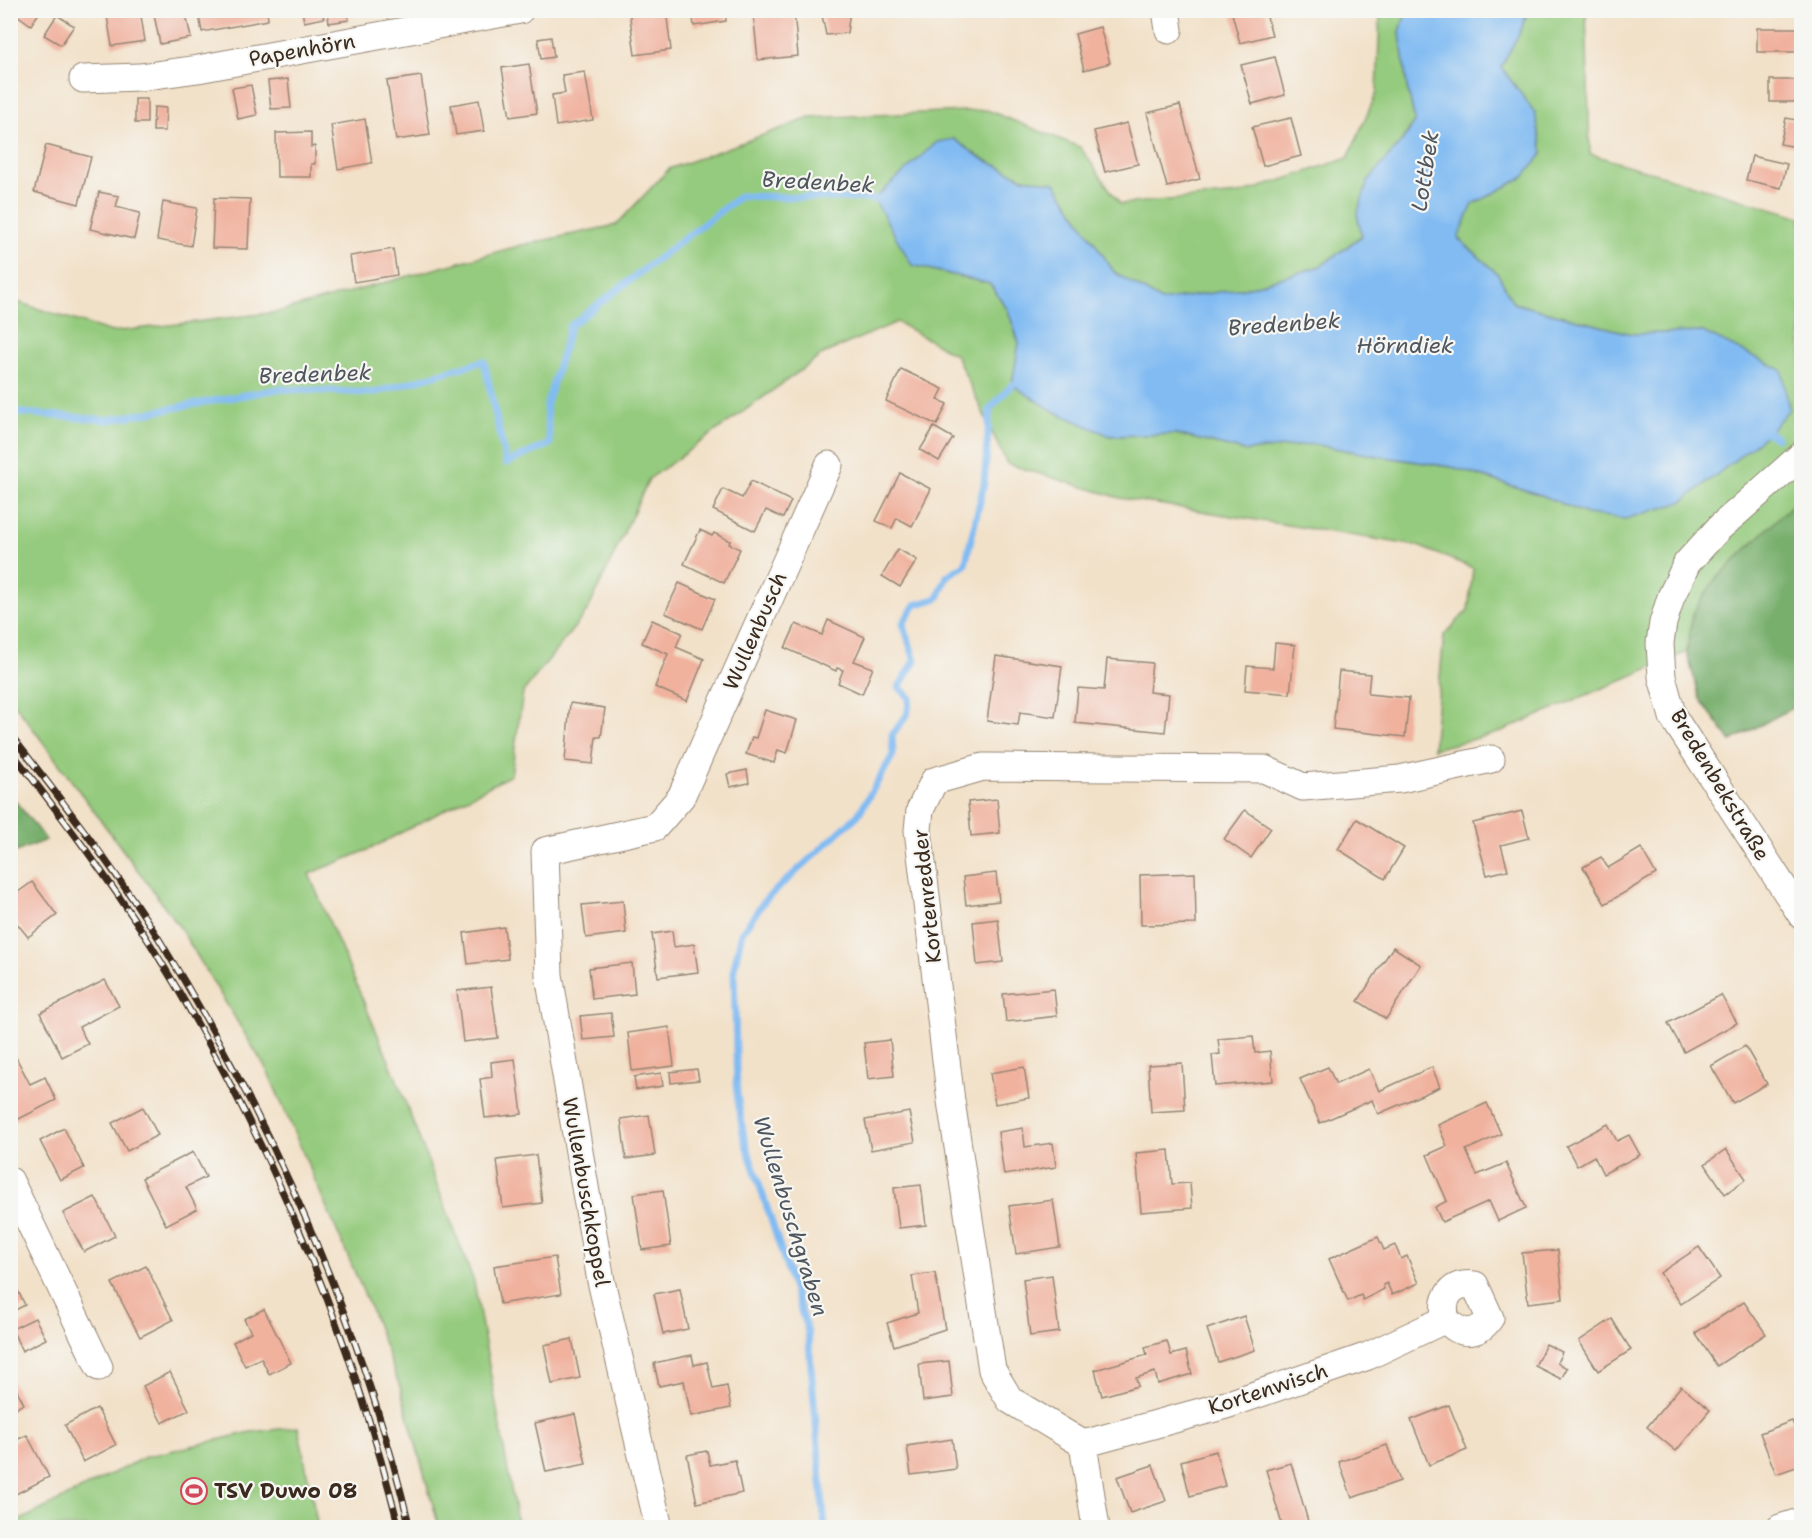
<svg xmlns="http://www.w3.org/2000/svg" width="1812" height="1538" font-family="'Shantell Sans',sans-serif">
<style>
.green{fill:#95cb7e;stroke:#687a4e;stroke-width:1.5}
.forest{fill:#78af6d;stroke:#5a6c46;stroke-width:1.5}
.water{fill:#81bbf2;stroke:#5e7288;stroke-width:1.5}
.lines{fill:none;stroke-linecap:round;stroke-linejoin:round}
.stream{stroke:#81bbf2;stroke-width:7}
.building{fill:#f0b19d}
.minor-casing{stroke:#968674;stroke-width:29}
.minor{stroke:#fff;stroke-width:27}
.rail-casing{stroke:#3b2a1e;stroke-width:7}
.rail{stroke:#f6f6f2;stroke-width:4.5;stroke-dasharray:14;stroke-linecap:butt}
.labels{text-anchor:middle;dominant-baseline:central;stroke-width:4.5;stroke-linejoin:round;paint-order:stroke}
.street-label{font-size:21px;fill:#3b2a1e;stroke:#f6f6f2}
.poi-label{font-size:21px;font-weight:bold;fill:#3b2a1e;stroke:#f6f6f2;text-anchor:start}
.water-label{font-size:22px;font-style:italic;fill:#50565e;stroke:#f6f6f2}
</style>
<rect width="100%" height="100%" fill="#f6f6f2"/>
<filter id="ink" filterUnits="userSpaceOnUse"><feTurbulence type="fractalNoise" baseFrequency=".0167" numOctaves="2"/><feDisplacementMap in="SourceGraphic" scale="12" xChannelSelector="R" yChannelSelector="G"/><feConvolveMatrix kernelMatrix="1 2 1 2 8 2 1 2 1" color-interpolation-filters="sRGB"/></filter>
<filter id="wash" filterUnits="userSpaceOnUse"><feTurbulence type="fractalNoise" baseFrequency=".008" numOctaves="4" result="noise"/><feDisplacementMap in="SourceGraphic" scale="24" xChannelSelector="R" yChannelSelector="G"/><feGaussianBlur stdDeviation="1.35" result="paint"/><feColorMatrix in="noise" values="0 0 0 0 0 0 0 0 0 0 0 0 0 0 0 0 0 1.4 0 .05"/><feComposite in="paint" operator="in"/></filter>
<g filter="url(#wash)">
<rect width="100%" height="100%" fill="#f2e1c9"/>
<g class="green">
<path d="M1380,11h27l-7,21 7,55 8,33 -58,94 5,21 -41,31 -70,21 -90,14 -47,-29 -59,-89 -32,-5 -42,-20 -27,-19 -42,126 78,19 18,26 11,33 -7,42 98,51 66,-2 69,17 68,-7 65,12 74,11 89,28 46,19 126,-38 27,-20 -37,-124 -72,2 -118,-31 -15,-29 -40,-36 15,-34 51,-27 11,-64 -34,-46 19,-35 8,-21h58l4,143 211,63v486l-70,38 -31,-42 -13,-47 -192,82 -62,15 11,-114 24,-25 5,-42 -55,-22 -298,-48 -113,-34 -51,-109 -59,-33 -72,31 -176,126 -61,131 -65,82 -12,83 -141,74 -61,25 86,201 79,207 44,245h-79l-39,-140 -28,-75 -104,-240 -89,-146 -168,-227v-399l101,32 166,-20 244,-67 94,-20 53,-56 141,-51 177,-8 93,37 40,57 120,-10 108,-36 29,-66z"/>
<path d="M298,1427l20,100h-307v-2l134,-68 106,-25z"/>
</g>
<g class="forest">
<path d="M1801,496v207l-70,38 -31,-42 -13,-47 6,-39 20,-31z"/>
<path d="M10,794l36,46 -35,14h-1z"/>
</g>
<path class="water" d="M1407,10l121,1 -8,21 -19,35 34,46 8,40 -19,24 -51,27 -15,34 40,36 15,29 118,31 72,-2 79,38 7,39 -20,24 -87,69 -57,17 -38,-5 -46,-19 -89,-28 -74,-11 -65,-12 -68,7 -69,-17 -66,2 -55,-24 -43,-27 7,-42 -11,-33 -18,-26 -78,-19 -38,-66 63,-57 17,-3 27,19 42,20 32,5 59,89 47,29 89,-14 71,-21 41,-30 -5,-22 11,-33 38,-45 9,-16 -8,-33 -7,-55z"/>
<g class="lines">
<g class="stream">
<path d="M10,412l98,8 170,-31 95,4 111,-32 22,102 44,-19 -4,-37 24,-81 170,-130 134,3 7,2"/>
<path d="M1761,431l8,2 8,5"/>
<path d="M825,1528l-17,-196 -64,-194 -7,-43 -3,-127 8,-36 24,-33 92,-84 35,-60 -1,-20 15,-20 3,-17 -11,-11 16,-26 -12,-38 12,-18 23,-7 9,-22 18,-11 19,-81 6,-75 22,-24"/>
</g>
</g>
<g id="blocks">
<g class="building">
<path d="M10,10h31l-10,15z"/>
<path d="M106,10h34l5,31 -33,5z"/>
<path d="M153,10h32l6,28 -31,6z"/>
<path d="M198,10h69l1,10 -66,12z"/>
<path d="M302,10h20l2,8 -20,4z"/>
<path d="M327,10h21l1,10 -20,3z"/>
<path d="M629,10h37l5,40 -36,5z"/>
<path d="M692,10h33l1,11 -32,5z"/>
<path d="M794,10l4,46 -40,4 -5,-49z"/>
<path d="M821,10h29l-3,23 -21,2z"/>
<path d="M875,10h37v2l-37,3z"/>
<path d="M1231,10h34l7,25 -32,8z"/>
<path d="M57,15l17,11 -13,19 -17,-10z"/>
<path d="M1100,27l10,36 -26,7 -9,-36z"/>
<rect x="1757" y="28" width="45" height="24"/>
<path d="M551,37l3,20 -13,2 -3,-20z"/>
<path d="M1275,57l10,38 -33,9 -11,-39z"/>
<path d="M529,64l8,49 -27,4 -8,-49z"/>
<path d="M585,72l8,48 -37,6 -4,-31 13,-2 -3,-18z"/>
<path d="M421,76l9,59 -34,5 -9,-59z"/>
<path d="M288,79l3,29 -20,1 -3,-28z"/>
<rect x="1770" y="80" width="32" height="22"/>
<path d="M251,85l6,30 -19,4 -6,-31z"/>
<rect x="135" y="99" width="12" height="24"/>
<path d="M479,100l5,31 -28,4 -5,-30z"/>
<path d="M1180,105l20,74 -33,8 -20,-74z"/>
<path d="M154,107l12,1 -1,23h-12z"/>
<path d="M1291,118l10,38 -38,10 -11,-39z"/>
<path d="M1786,118l16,3v27l-22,-4z"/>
<path d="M365,119l7,44 -34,6 -7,-44z"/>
<path d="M1127,123l11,41 -33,8 -11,-41z"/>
<path d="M311,132v15l4,-1v18h-4v13h-34l-1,-44z"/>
<path d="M46,145l45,12 -12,47 -45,-12z"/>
<path d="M1752,156l35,8 -6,24 -35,-8z"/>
<path d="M99,192l20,4 -3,11 24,6 -6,26 -44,-10z"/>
<path d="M214,198l36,1 -2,50 -36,-1z"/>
<path d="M163,202l34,6 -6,38 -34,-6z"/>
<path d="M393,249l4,26 -43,7 -4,-26z"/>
<path d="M901,369l42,20 -5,10 9,5 -10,21 -51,-24z"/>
<path d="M934,427l19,11 -14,23 -19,-11z"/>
<path d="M900,473l31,16 -19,37 -15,-8 -5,10 -16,-7z"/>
<path d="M751,481l40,20 -8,17 -17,-8 -11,21 -42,-21 10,-21 19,9z"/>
<path d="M700,530l12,6 2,-3 16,8 -1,3 11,5 -16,34 -40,-19z"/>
<path d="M898,549l19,11 -17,27 -18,-11z"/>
<path d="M679,583l36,16 -13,30 -37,-16z"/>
<path d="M652,620l30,13 -6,14 28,12 -17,42 -32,-14 13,-33 -26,-11z"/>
<path d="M828,620l37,17 -11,24 19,7 -11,26 -24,-11 5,-13 -6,-2 -1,3 -51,-23 11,-24 26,11z"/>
<path d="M1275,643l20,2 -5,49 -45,-4 2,-24 26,2z"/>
<path d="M996,656l66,10 -7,51 -35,-5 -2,13 -31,-4z"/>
<path d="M1107,659l45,4 -3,29 20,2 -4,38 -90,-9 3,-35 26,2z"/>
<path d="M1339,671l31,3 -2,20 41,4 -4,39 -72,-8z"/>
<path d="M570,703l35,5 -4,29h-5l-3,27 -28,-3z"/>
<path d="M765,710l32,10 -10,33 -9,-3 -4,13 -28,-9 6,-17 4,1z"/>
<path d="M747,770l2,13 -19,4 -3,-13z"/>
<path d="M997,799l3,34 -29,3 -3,-34z"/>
<path d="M1245,810l26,18 -20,30 -27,-19z"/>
<path d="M1522,811l7,27 -28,7 7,25 -21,5 -14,-52z"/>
<path d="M1357,819l47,29 -19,31 -47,-30z"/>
<path d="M1641,848l15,26 -51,30 -22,-37 18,-10 7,11z"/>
<path d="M996,873l3,28 -33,4 -3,-28z"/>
<path d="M1195,873l1,51 -55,1 -1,-50z"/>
<path d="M32,882l25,33 -29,22 -18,-22v-17z"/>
<path d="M623,901l3,32 -40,5 -4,-33z"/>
<path d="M998,919l5,43 -26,3 -4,-43z"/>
<path d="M504,927l4,32 -40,5 -4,-31z"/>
<path d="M672,931l2,16 20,-3 4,28 -40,5 -6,-43z"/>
<path d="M1393,947l28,18 -35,54 -28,-18z"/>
<path d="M632,963l3,31 -43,5 -3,-31z"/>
<path d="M105,980l14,26 -40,21 9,17 -26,13 -22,-44z"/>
<path d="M491,987l7,51 -35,4 -6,-51z"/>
<path d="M1054,989l3,27 -51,6 -3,-28z"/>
<path d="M1721,995l16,28 -53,29 -16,-29z"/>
<path d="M611,1013l3,24 -31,3 -3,-24z"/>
<path d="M669,1027l5,39 -42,5 -4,-38z"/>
<path d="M1253,1036l2,17 15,-2 3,30 -58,5 -3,-31 8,-1 -2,-15z"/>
<path d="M890,1040l4,36 -26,3 -4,-36z"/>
<path d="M10,1046l20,38 15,-7 11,23 -45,23z"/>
<path d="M1745,1046l22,38 -34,19 -22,-37z"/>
<path d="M515,1059l7,55 -37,4 -5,-39 12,-2 -1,-15z"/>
<path d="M1182,1063l3,47 -34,2 -3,-47z"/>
<path d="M1024,1067l5,31 -34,6 -5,-31z"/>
<path d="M1328,1067l8,17 33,-15 10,22 53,-24 8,20 -62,27 -6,-14 -52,23 -20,-44z"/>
<path d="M697,1069l2,11 -28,3 -1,-11z"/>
<path d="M661,1073l2,13 -27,4 -2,-13z"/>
<path d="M1487,1103l14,31 -35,16 11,25 29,-12 20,45 -28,13 -9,-20 -47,21 -7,-15 12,-6 -20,-46 20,-9 -9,-21z"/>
<path d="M143,1107l15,28 -31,16 -15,-28z"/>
<path d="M909,1112l6,30 -44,8 -6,-30z"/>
<path d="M649,1115l6,40 -29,4 -5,-40z"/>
<path d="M1608,1124l9,17 12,-6 11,20 -37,19 -9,-18 -17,10 -11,-20z"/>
<path d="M64,1128l20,40 -24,12 -20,-39z"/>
<path d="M1023,1128l2,19 28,-4 3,24 -52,8 -6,-43z"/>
<path d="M1726,1149l20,30 -21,15 -20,-30z"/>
<path d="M1169,1150l3,34 18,-1 2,25 -51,4 -5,-59z"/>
<path d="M193,1152l13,25 -20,10 11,22 -31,16 -24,-47z"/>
<path d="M536,1155l6,48 -39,5 -6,-48z"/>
<path d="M921,1185l5,40 -27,3 -5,-40z"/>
<path d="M663,1190l8,56 -29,4 -8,-56z"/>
<path d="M95,1197l20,39 -31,16 -21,-39z"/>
<path d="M1053,1200l7,47 -44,7 -7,-48z"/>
<path d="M1378,1237l6,13 11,-5 6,14 6,-3 12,27 -27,12 -5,-12 -4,2 1,4 -21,11 -2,-5 -13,6 -19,-42z"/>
<path d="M1699,1247l21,31 -39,26 -21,-31z"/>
<path d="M1558,1250l5,49 -35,4 -6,-50z"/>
<path d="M555,1257l6,37 -61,10 -6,-38z"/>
<path d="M146,1266l27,54 -33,17 -28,-54z"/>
<path d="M935,1273l10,56 -51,17 -7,-23 31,-10 -6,-37z"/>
<path d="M10,1275l15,30 -15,8z"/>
<path d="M1052,1275l7,57 -29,4 -7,-57z"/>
<path d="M680,1289l8,40 -25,5 -9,-40z"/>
<path d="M1744,1302l22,32 -49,32 -22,-33z"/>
<path d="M264,1309l27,54 -22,11 -8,-16 -16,8 -12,-24 18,-10 -7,-13z"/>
<path d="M1244,1316l11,34 -37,12 -11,-33z"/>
<path d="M35,1318l11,21 -24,12 -10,-22z"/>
<path d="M1612,1319l19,31 -33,21 -19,-30z"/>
<path d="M572,1339l8,39 -28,6 -8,-39z"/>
<path d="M1167,1341l4,14 15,-4 6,23 -34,10 -3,-12 -19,6 2,8 -36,10 -7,-26 52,-15 -2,-8z"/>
<path d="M1546,1344l16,8 -5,11 10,5 -6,11 -26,-13z"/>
<path d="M692,1355l2,10 13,-3 6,27 14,-3 4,22 -40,8 -7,-35 -25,5 -5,-23z"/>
<path d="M949,1361l4,36 -30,4 -4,-37z"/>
<path d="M170,1372l19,38 -27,13 -19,-37z"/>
<path d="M10,1377l14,27 -14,7z"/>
<path d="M1681,1386l29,24 -34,41 -29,-24z"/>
<path d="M1449,1405l18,45 -38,15 -18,-45z"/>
<path d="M97,1408l19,37 -33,17 -18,-37z"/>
<path d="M575,1414l11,50 -40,8 -11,-49z"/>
<path d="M1792,1421l10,25v19l-26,9 -16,-41z"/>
<path d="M27,1435l22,42 -37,19 -2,-4v-49z"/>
<path d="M952,1439l4,30 -45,6 -4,-29z"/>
<path d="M1387,1445l13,36 -48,17 -13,-36z"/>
<path d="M707,1451l3,14 25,-5 7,33 -45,10 -10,-48z"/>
<path d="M1216,1451l9,35 -35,10 -9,-35z"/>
<path d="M1291,1463l19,65h-27l-17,-58z"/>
<path d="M1153,1465l13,36 -36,12 -13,-36z"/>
</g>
</g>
</g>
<g filter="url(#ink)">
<use href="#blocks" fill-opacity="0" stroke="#968674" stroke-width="1.5"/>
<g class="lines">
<defs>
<g id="minor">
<path d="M1166,10l3,20"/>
<path d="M83,79l57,-2 58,-8 322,-59"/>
<path d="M1802,455l-83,73 -32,35 -16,34 -8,26 -3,20 2,34 11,40 129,199"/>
<path d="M10,1181l89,186"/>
<path d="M1083,1444l143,-39 142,-49 78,-37c13,17 32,17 44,-1l-15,-33c-23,-4 -35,13 -29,34"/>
<path d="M659,1528l-58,-247 -52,-306 -4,-124 110,-24 26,-30 148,-332"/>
<path d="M1096,1528l-13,-84 -73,-44 -18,-30 -41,-269 -33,-271 2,-20 14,-29 49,-14 281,2 39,18 97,-8 91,-20"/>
<path d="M1780,1528l22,-7"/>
</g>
</defs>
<use href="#minor" class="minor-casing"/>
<use href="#minor" class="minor"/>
<defs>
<g id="rail">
<path d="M10,734c52,66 104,134 149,205 112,182 201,380 251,589"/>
<path d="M10,750c49,63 98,127 141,195 112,181 197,377 248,583"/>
</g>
</defs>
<use href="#rail" class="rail-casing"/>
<use href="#rail" class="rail"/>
</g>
</g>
<defs>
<symbol id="stadium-ring" viewBox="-11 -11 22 22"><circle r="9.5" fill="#f6f6f2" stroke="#d1495b" stroke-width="1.5"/><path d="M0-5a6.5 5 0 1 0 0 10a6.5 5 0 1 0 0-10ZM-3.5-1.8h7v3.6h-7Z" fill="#d1495b"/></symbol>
</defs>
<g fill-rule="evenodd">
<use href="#stadium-ring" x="179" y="1476" width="30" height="30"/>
</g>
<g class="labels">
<g class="street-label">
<text transform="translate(302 50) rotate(-10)">Papenhörn</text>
<text transform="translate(755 631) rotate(-66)">Wullenbusch</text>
<text transform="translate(1720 785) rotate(59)">Bredenbekstraße</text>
<text transform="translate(927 896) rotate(-96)">Kortenredder</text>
<text transform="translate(586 1192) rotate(80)">Wullenbuschkoppel</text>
<text transform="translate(1268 1389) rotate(-18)">Kortenwisch</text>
</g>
<g class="poi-label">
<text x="214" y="1491">TSV Duwo 08</text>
</g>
<g class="water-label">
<text transform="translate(1425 171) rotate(-81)">Lottbek</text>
<text transform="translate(818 182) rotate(3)">Bredenbek</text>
<text transform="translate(1284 324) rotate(-4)">Bredenbek</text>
<text x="1405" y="345">Hörndiek</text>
<text transform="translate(315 374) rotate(-2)">Bredenbek</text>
<text transform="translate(791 1216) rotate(73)">Wullenbuschgraben</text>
</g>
</g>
<rect width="1812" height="1538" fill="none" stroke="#f6f6f2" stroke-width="36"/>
</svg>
